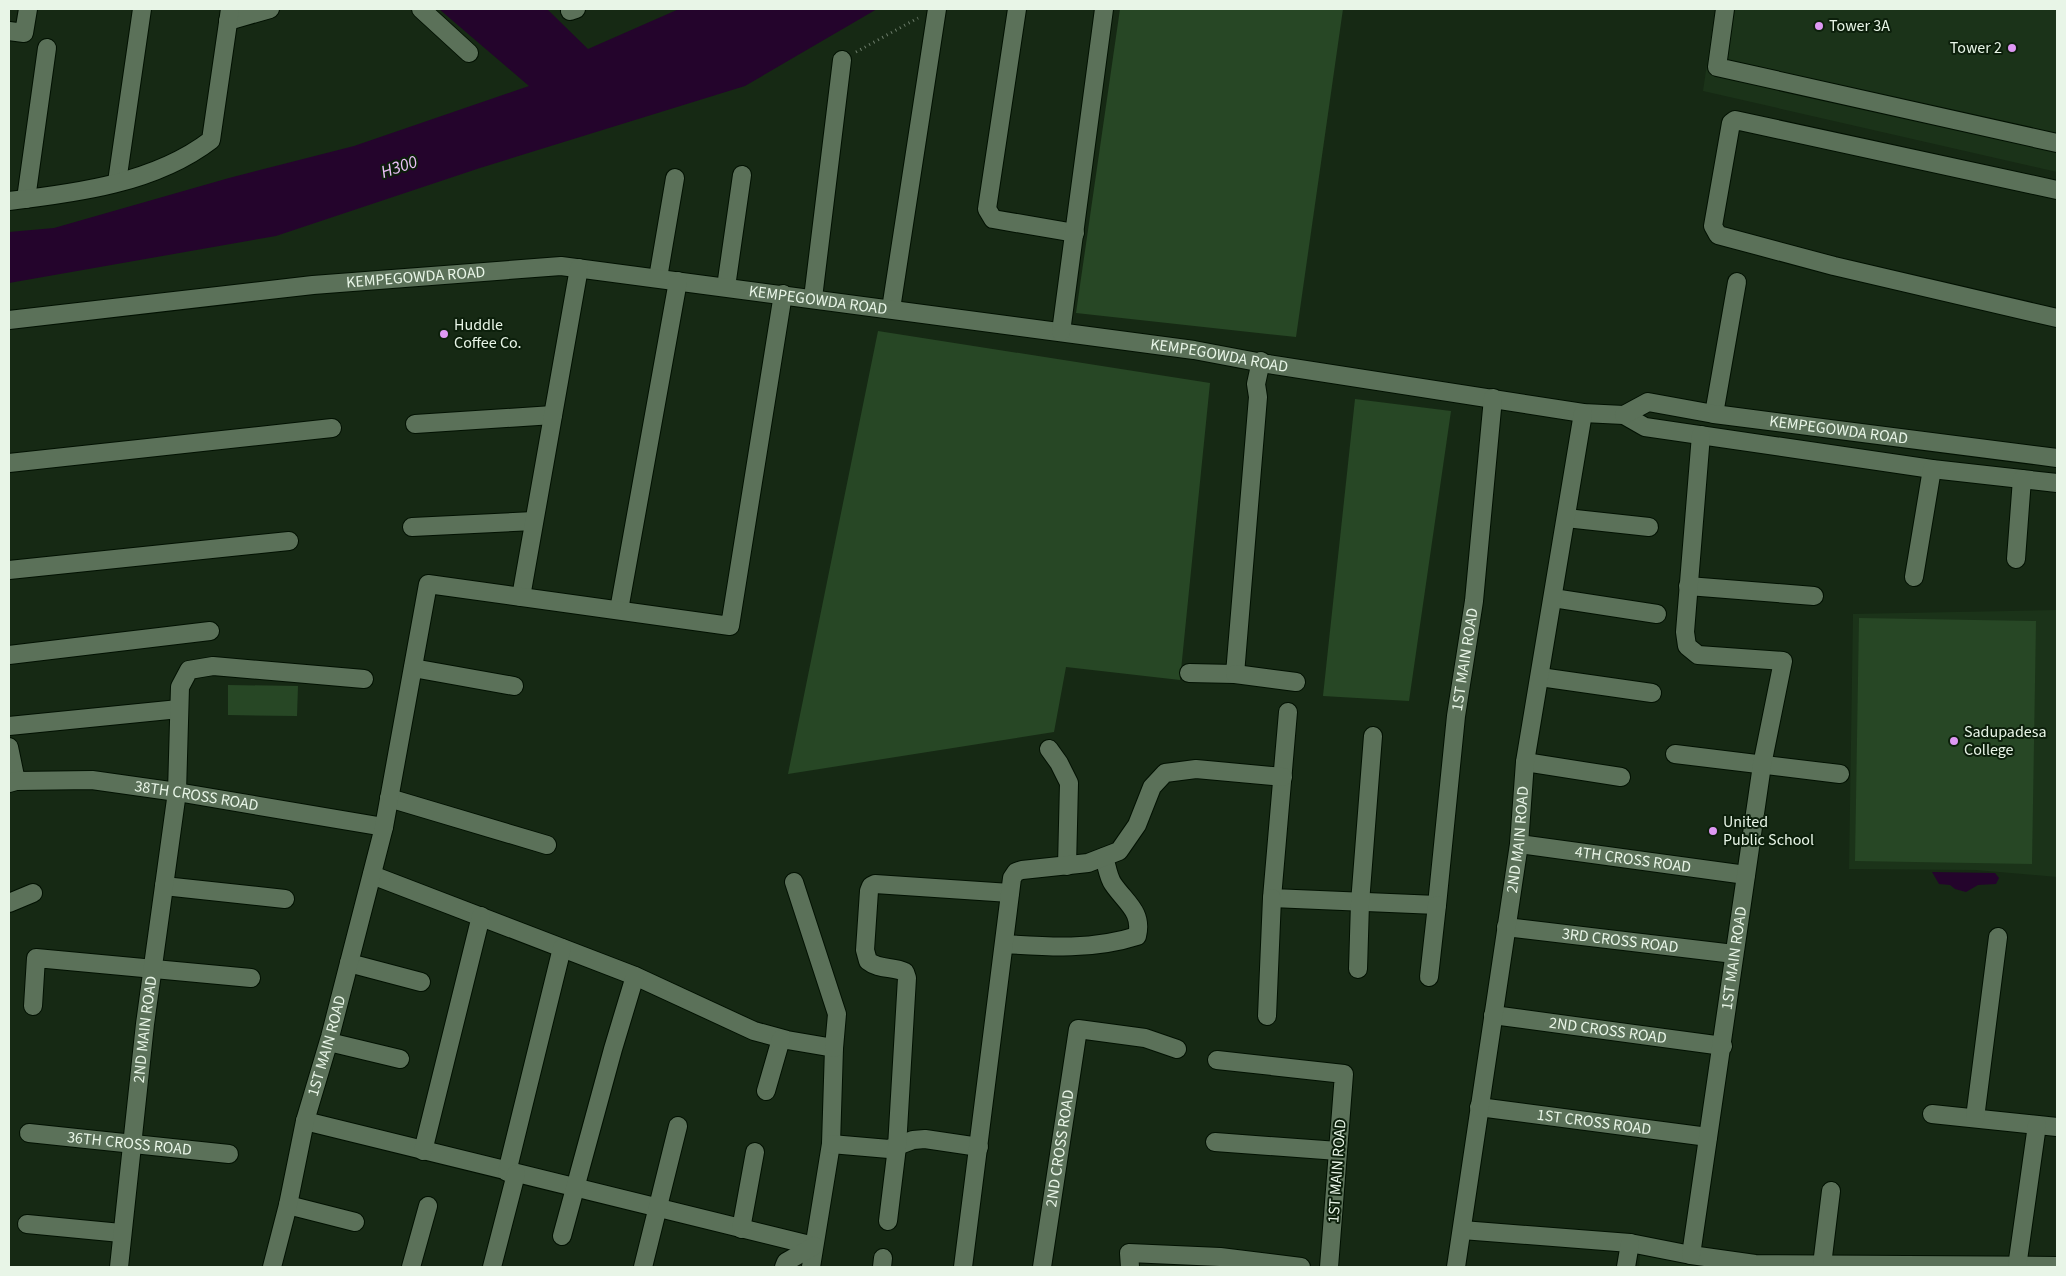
<svg xmlns="http://www.w3.org/2000/svg" width="2066" height="1276" font-family="'Source Sans 3',sans-serif">
<style>
.built{fill:#1b3319}
.green{fill:#274725}
.water{fill:#24042c}
.lines{fill:none;stroke-linecap:round;stroke-linejoin:round}
.minor-casing{stroke:#021102;stroke-width:20}
.path{stroke:#6d7d6b;stroke-width:3;stroke-dasharray:1 4;stroke-linecap:butt}
.minor{stroke:#5b7159;stroke-width:18}
.poi-dot{fill:#de98f3;stroke:#0c1f0b;stroke-width:2}
.labels{text-anchor:middle;dominant-baseline:central;stroke-width:4;stroke-linejoin:round;paint-order:stroke}
.poi-label{font-size:16px;fill:#e8f5e7;stroke:#0c1f0b;text-anchor:start}
.street-label{font-size:16px;fill:#e8f5e7;stroke:#0c1f0b}
.water-label{font-size:18px;font-style:italic;fill:#ebc0f8;stroke:#0c1f0b}
</style>
<rect width="100%" height="100%" fill="#162914"/>
<g class="built">
<path d="M1715,9h342v163l-354,-81z"/>
<path d="M2057,610v267l-81,-7 -127,-1 4,-255z"/>
<path d="M1640,1254l99,13h-100z"/>
</g>
<g class="green">
<path d="M1120,9h223l-47,328 -220,-24z"/>
<path d="M878,331l332,52 -30,297 -114,-13 -12,65 -266,42z"/>
<path d="M1355,399l96,12 -42,290 -86,-5z"/>
<path d="M1859,618l177,3 -4,243 -177,-3z"/>
<path d="M228,685l70,1 -1,30 -69,-1z"/>
</g>
<g class="water">
<path d="M439,9h108l41,40 91,-40h198l-132,77 -265,82 -204,68 -267,47v-51l45,-4 175,-50 125,-32 175,-60z"/>
<path d="M1932,872l63,1 4,5 -3,6 -18,1 -12,7 -11,-3 -5,-4 -11,-1z"/>
</g>
<g class="lines">
<defs>
<g id="minor">
<path d="M421,9l48,44"/>
<path d="M1017,9l-30,200 6,10 82,14"/>
<path d="M1725,9l-8,58 340,76"/>
<path d="M570,11l6,-2"/>
<path d="M228,21l42,-12"/>
<path d="M9,31l15,2 4,-24"/>
<path d="M117,182l25,-173"/>
<path d="M2057,190l-322,-70 -4,3 -18,103 5,9 116,31 223,52"/>
<path d="M26,199l21,-151"/>
<path d="M9,201c68,-8 146,-18 202,-61l19,-131"/>
<path d="M658,278l17,-100"/>
<path d="M726,287l16,-112"/>
<path d="M813,298l29,-238"/>
<path d="M891,309l46,-300"/>
<path id="s1" d="M9,320l304,-35 248,-19 633,84 74,14 315,49 41,2 21,12 287,42 125,14"/>
<path d="M1061,332l43,-323"/>
<path d="M1714,414l23,-132"/>
<path id="s2" d="M1624,415l24,-13 66,12 343,44"/>
<path d="M415,424l138,-9"/>
<path d="M9,463l323,-35"/>
<path d="M1566,518l83,9"/>
<path d="M412,527l122,-6"/>
<path d="M2016,559l6,-80"/>
<path d="M9,570l280,-29"/>
<path d="M1914,577l18,-108"/>
<path d="M1688,586l126,10"/>
<path d="M521,597l58,-329"/>
<path d="M1553,598l104,16"/>
<path d="M619,610l59,-329"/>
<path d="M9,655l201,-24"/>
<path d="M413,668l101,18"/>
<path d="M1189,673l46,1 23,-277 -2,-13 5,-23"/>
<path d="M1235,674l61,8"/>
<path d="M1540,677l112,16"/>
<path id="s3" d="M1288,712l-16,186 165,7 19,-189 18,-115 19,-203"/>
<path d="M9,726l170,-17"/>
<path d="M9,747l7,34"/>
<path d="M1049,749l10,14 10,20 -2,83"/>
<path d="M1675,754l165,20"/>
<path d="M1525,762l96,15"/>
<path id="s4" d="M9,783l7,-2 76,-1 85,12 207,35"/>
<path d="M389,798l158,47"/>
<path id="s5" d="M1519,844l227,31"/>
<path d="M372,875l263,101 119,55 33,9 47,8 -3,96 -20,123"/>
<path d="M794,882l43,132 -3,34"/>
<path d="M164,886l121,13"/>
<path d="M9,903l24,-10"/>
<path id="s6" d="M1506,927l228,27"/>
<path d="M1005,944c44,3 89,6 132,-8 6,-24 -11,-33 -24,-52 -5,-7 -6,-18 -9,-27"/>
<path d="M349,963l72,19"/>
<path d="M1358,969l2,-66 13,-167"/>
<path d="M1429,977l8,-72"/>
<path d="M33,1006l3,-48 215,20"/>
<path id="s7" d="M1493,1015l230,31"/>
<path d="M1267,1016l5,-118"/>
<path d="M329,1042l71,17"/>
<path d="M1217,1060l127,14 -15,193"/>
<path d="M766,1091l15,-52"/>
<path id="s8" d="M1479,1107l229,30"/>
<path d="M1932,1114l125,13"/>
<path d="M1975,1118l23,-181"/>
<path d="M305,1121l509,125"/>
<path id="s9" d="M29,1133l200,21"/>
<path d="M1215,1142l123,9"/>
<path d="M831,1144l58,5 24,-9 12,-1 54,8"/>
<path d="M423,1151l58,-235"/>
<path d="M507,1172l55,-224"/>
<path d="M288,1205l67,17"/>
<path d="M888,1221l9,-74 10,-169 -2,-6c-12,-6 -26,-2 -37,-11l-3,-11 4,-59 2,-5 4,-2 135,9"/>
<path d="M27,1224l94,9"/>
<path d="M741,1229l14,-77"/>
<path d="M1462,1230l168,13 61,12 64,9 302,2"/>
<path d="M562,1236l51,-187 22,-73"/>
<path id="s10" d="M1691,1255l71,-490 21,-104 -85,-6 -11,-9 -2,-14 16,-197"/>
<path d="M1822,1265l9,-74"/>
<path id="s11" d="M119,1267l26,-243 32,-232 3,-105 9,-17 24,-4 151,13"/>
<path id="s12" d="M272,1267l16,-62 17,-84 25,-84 54,-210 44,-243 302,42 53,-332"/>
<path d="M411,1267l17,-61"/>
<path d="M492,1267l24,-93"/>
<path d="M643,1267l35,-141"/>
<path d="M784,1267l2,-5 28,-16"/>
<path d="M882,1267l1,-9"/>
<path d="M963,1267l49,-389 4,-6 6,-2 66,-7 31,-12 18,-26 15,-38 13,-14 31,-4 87,8"/>
<path id="s13" d="M1042,1267l36,-238 67,9 32,11"/>
<path d="M1130,1267l-1,-14 91,4 81,10"/>
<path id="s14" d="M1456,1267l63,-423 6,-82 58,-349"/>
<path d="M1626,1267l4,-24"/>
<path d="M2017,1267l20,-142"/>
</g>
</defs>
<use href="#minor" class="minor-casing"/>
<path class="path" d="M856,52l62,-34"/>
<use href="#minor" class="minor"/>
</g>
<g class="poi-dot">
<circle cx="1819" cy="26" r="5"/>
<circle cx="2012" cy="48" r="5"/>
<circle cx="444" cy="334" r="5"/>
<circle cx="1954" cy="741" r="5"/>
<circle cx="1713" cy="831" r="5"/>
</g>
<g class="labels">
<g class="poi-label">
<text x="1829" y="26">Tower 3A</text>
<text x="2002" y="48" text-anchor="end">Tower 2</text>
<text x="454" y="325">Huddle<tspan x="454" dy="18">Coffee Co.</tspan></text>
<text x="1964" y="732">Sadupadesa<tspan x="1964" dy="18">College</tspan></text>
<text x="1723" y="822">United<tspan x="1723" dy="18">Public School</tspan></text>
</g>
<g class="street-label">
<text stroke="none"><textPath href="#s1" startOffset="409">KEMPEGOWDA ROAD</textPath></text>
<text stroke="none"><textPath href="#s1" startOffset="814">KEMPEGOWDA ROAD</textPath></text>
<text stroke="none"><textPath href="#s1" startOffset="1219">KEMPEGOWDA ROAD</textPath></text>
<text stroke="none"><textPath href="#s2" startOffset="220">KEMPEGOWDA ROAD</textPath></text>
<text stroke="none"><textPath href="#s3" startOffset="599">1ST MAIN ROAD</textPath></text>
<text stroke="none"><textPath href="#s4" startOffset="189">38TH CROSS ROAD</textPath></text>
<text stroke="none"><textPath href="#s14" startOffset="432">2ND MAIN ROAD</textPath></text>
<text stroke="none"><textPath href="#s5" startOffset="115">4TH CROSS ROAD</textPath></text>
<text stroke="none"><textPath href="#s6" startOffset="115">3RD CROSS ROAD</textPath></text>
<text stroke="none"><textPath href="#s10" startOffset="300">1ST MAIN ROAD</textPath></text>
<text stroke="none"><textPath href="#s11" startOffset="239">2ND MAIN ROAD</textPath></text>
<text stroke="none"><textPath href="#s7" startOffset="116">2ND CROSS ROAD</textPath></text>
<text stroke="none"><textPath href="#s12" startOffset="228">1ST MAIN ROAD</textPath></text>
<text stroke="none"><textPath href="#s8" startOffset="116">1ST CROSS ROAD</textPath></text>
<text stroke="none"><textPath href="#s9" startOffset="101">36TH CROSS ROAD</textPath></text>
<text stroke="none"><textPath href="#s13" startOffset="120">2ND CROSS ROAD</textPath></text>
<text transform="translate(1337 1171) rotate(-86)">1ST MAIN ROAD</text>
</g>
<g class="water-label">
<text transform="translate(399 167) rotate(-19)">H300</text>
</g>
</g>
<rect width="2066" height="1276" fill="none" stroke="#e8f5e7" stroke-width="20"/>
</svg>
